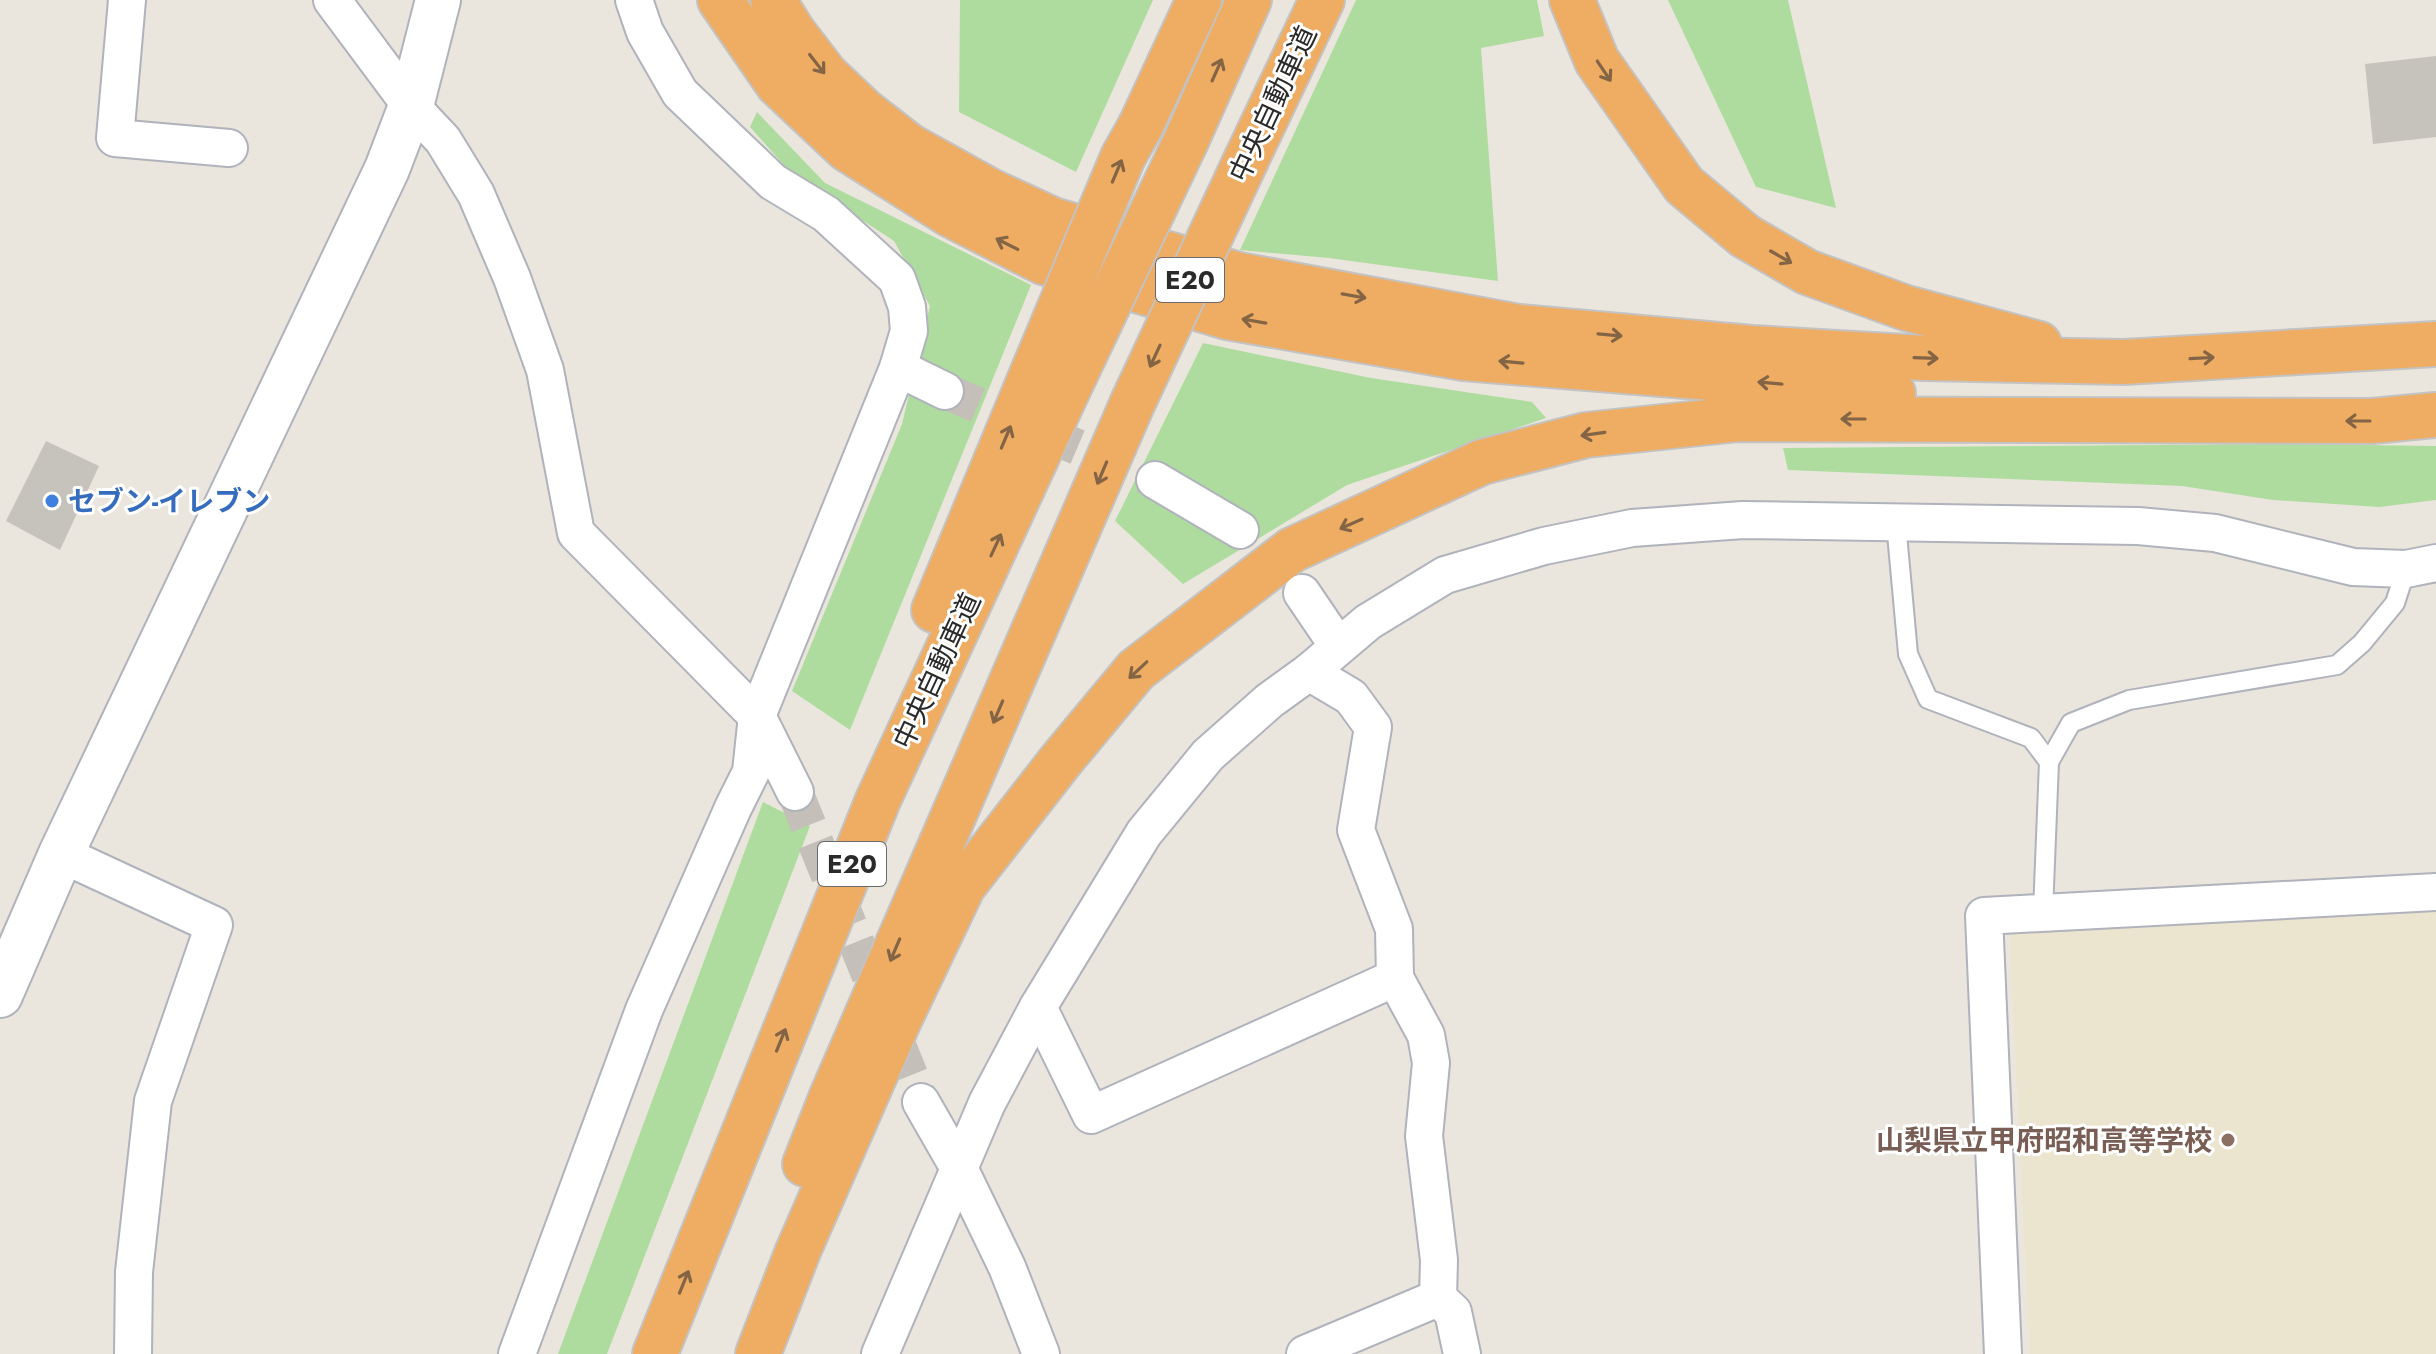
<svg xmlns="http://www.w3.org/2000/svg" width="2436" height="1354" font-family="Jost,'Noto Sans JP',sans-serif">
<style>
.education{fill:#ebe4ce}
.green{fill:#aedc9e}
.building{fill:#c6c2bc}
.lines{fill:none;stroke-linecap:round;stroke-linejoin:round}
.street-tunnel{stroke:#c4c0b9;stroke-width:36;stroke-dasharray:36 18;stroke-linecap:butt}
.lane-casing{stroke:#b0b2bc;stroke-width:22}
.street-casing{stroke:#b0b2bc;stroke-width:40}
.secondary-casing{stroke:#b0b2bc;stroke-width:48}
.highway-casing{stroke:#c3c3c3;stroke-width:48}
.lane{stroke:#fff;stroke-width:18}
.street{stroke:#fff;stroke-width:36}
.secondary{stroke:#fff;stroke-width:44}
.highway{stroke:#efac63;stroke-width:44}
.highway-bridge-casing{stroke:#c3c3c3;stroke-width:48;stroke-linecap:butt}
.highway-bridge{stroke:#efac63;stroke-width:44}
.oneway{stroke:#836444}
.shop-dot{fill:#3f7fe0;stroke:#fff;stroke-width:3}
.education-dot{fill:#8d6e63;stroke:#fff;stroke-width:3}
.labels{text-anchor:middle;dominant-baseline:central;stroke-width:6;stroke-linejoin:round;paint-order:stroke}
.shield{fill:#fff;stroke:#6a6a6a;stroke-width:2}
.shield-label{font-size:26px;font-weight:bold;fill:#2a2a2a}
.street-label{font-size:28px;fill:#2a2a2a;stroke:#fff}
.shop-label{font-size:28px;font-weight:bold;fill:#366cbe;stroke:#fff;text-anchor:start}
.education-label{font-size:28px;font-weight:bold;fill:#785e54;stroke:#fff;text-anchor:end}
</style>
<rect width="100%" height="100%" fill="#eae6dd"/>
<path class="education" d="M2436,901v453h-406l-21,-429z"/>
<g class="green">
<path d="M960,0h193l-77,172 -117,-60z"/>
<path d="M1356,0h181l7,36 -63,12 17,233 -169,-23 -89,-8z"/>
<path d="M1668,0h120l48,208 -80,-21z"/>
<path d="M757,112l68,71 206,102 -181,445 -58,-39 110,-267 28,-118 -36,-65 -102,-67 -42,-47z"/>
<path d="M1203,343l168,35 161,24 14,16 -199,67 -164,99 -68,-63z"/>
<path d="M2286,444l150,2v54l-57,7 -106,-7 -91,-14 -394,-16 -5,-22z"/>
<path d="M763,802l47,24 -203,528h-49z"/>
</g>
<g class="building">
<path d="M2436,56v81l-63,7 -8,-80z"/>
<path d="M46,441l53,25 -39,84 -54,-29z"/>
</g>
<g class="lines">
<g class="street-tunnel">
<path d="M945,391l210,89"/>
<path d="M795,792l126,310"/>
</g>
<defs>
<g id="lane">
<path d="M1896,523l12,131 20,45 103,39 18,24 -6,150"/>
<path d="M2049,762l22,-39 58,-23 208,-35 25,-22 33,-40 11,-34"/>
</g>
<g id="street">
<path d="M127,0l-12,138 114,10"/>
<path d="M332,0l79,106 32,34 33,54 36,84 33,92 31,163 181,183 38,76"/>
<path d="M898,368l47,23"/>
<path d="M1155,480l85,50"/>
<path d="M1302,593l36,53"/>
<path d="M1309,672l42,25 22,30 -17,103 38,99 1,49"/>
<path d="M61,854l153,71 -61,176 -19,171 -1,82"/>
<path d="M1038,1007l53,108 304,-137 31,57 5,28 -7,73 15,124 -1,38 15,14 9,42"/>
<path d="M921,1102l39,68 47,97 34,87"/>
<path d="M517,1354l127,-344 89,-202 18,-36 6,-56 141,-348 11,-37 -2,-24 -10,-28 -71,-65 -53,-32 -93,-89 -35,-61 -11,-32"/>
<path d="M880,1354l107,-251 51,-96 106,-174 64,-78 61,-54 40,-29 59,-50 77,-47 99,-29 88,-18 111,-8 395,6 77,7 138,34 53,2 30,-6"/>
<path d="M1305,1354l133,-56"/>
<path d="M2003,1354l-19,-438 452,-24"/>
</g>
<path id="secondary" d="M0,995l61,-141 326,-685 24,-63 27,-106"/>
<g id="highway">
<path d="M720,0l58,84 69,65 104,66 92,47 184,55 237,41 429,35"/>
<path d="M773,0l20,32 33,43 38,36 45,35 81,45 63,29 186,55 280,52 233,21 172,10 200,4 312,-18"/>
<path d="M1572,0l25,61 87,124 61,51 62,36 99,36 133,36"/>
<path d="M1141,125l58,-125"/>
<path d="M1186,141l63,-141"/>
<path d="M1247,158l75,-158"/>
<path d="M934,610l99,-238"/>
<path d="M805,1164l27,-68 301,-694"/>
<path d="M655,1354l223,-554 193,-417"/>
<path d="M758,1354l40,-103 101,-231 64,-134 99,-127 74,-89 156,-120 190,-88 104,-27 152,-16 634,2 64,-6"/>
</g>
</defs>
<use href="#lane" class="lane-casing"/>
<use href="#street" class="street-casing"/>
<use href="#secondary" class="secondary-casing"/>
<use href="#highway" class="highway-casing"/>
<use href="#lane" class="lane"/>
<use href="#street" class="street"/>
<use href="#secondary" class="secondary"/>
<use href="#highway" class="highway"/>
<defs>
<g id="highway-bridge">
<path d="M1033,372l90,-215 18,-32"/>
<path d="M1071,383l115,-242"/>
<path d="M1133,402l114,-244"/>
</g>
</defs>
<use href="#highway-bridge" class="highway-bridge-casing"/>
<use href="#highway-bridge" class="highway-bridge"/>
</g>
<defs><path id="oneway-shaft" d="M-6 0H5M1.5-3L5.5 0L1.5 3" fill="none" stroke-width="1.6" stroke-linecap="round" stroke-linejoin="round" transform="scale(2)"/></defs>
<g class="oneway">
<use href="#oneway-shaft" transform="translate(817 64) rotate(52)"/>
<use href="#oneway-shaft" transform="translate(1217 70) rotate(-66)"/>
<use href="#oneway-shaft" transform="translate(1604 71) rotate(56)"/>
<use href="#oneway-shaft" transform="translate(1117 171) rotate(-67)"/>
<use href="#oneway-shaft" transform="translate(1007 244) rotate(-153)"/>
<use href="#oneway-shaft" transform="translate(1781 257) rotate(30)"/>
<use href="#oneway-shaft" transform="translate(1354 296) rotate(10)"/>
<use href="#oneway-shaft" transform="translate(1254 321) rotate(-170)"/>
<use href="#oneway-shaft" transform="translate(1610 335) rotate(5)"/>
<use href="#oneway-shaft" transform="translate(1155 356) rotate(115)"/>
<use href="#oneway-shaft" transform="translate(1926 358) rotate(2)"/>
<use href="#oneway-shaft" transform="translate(2202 358) rotate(-3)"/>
<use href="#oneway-shaft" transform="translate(1511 362) rotate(-175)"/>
<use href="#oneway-shaft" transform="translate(1770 383) rotate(-175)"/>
<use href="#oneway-shaft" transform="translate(1853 419) rotate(-180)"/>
<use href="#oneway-shaft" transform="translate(2358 421) rotate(-180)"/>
<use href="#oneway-shaft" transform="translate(1593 434) rotate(172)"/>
<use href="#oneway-shaft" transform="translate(1006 437) rotate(-67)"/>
<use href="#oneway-shaft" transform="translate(1102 473) rotate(113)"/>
<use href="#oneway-shaft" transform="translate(1351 524) rotate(156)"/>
<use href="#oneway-shaft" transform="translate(996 545) rotate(-65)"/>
<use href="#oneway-shaft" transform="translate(1138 670) rotate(137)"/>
<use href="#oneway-shaft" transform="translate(998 712) rotate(113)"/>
<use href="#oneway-shaft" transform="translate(895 950) rotate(113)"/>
<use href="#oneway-shaft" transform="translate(781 1040) rotate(-68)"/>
<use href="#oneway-shaft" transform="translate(684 1282) rotate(-68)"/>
</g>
<circle class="shop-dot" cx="52" cy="501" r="8"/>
<circle class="education-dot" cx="2228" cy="1140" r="8"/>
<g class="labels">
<g class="shield">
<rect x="1156" y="258" width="68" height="44" rx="6"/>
<rect x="818" y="842" width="68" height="44" rx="6"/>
</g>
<g class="shield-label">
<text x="1190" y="280">E20</text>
<text x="852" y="864">E20</text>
</g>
<g class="street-label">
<text transform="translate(1273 104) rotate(-65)">中央自動車道</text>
<text transform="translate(937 671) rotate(-65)">中央自動車道</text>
</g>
<g class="shop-label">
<text x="68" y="501">セブン-イレブン</text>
</g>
<g class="education-label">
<text x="2212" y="1140">山梨県立甲府昭和高等学校</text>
</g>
</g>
</svg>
